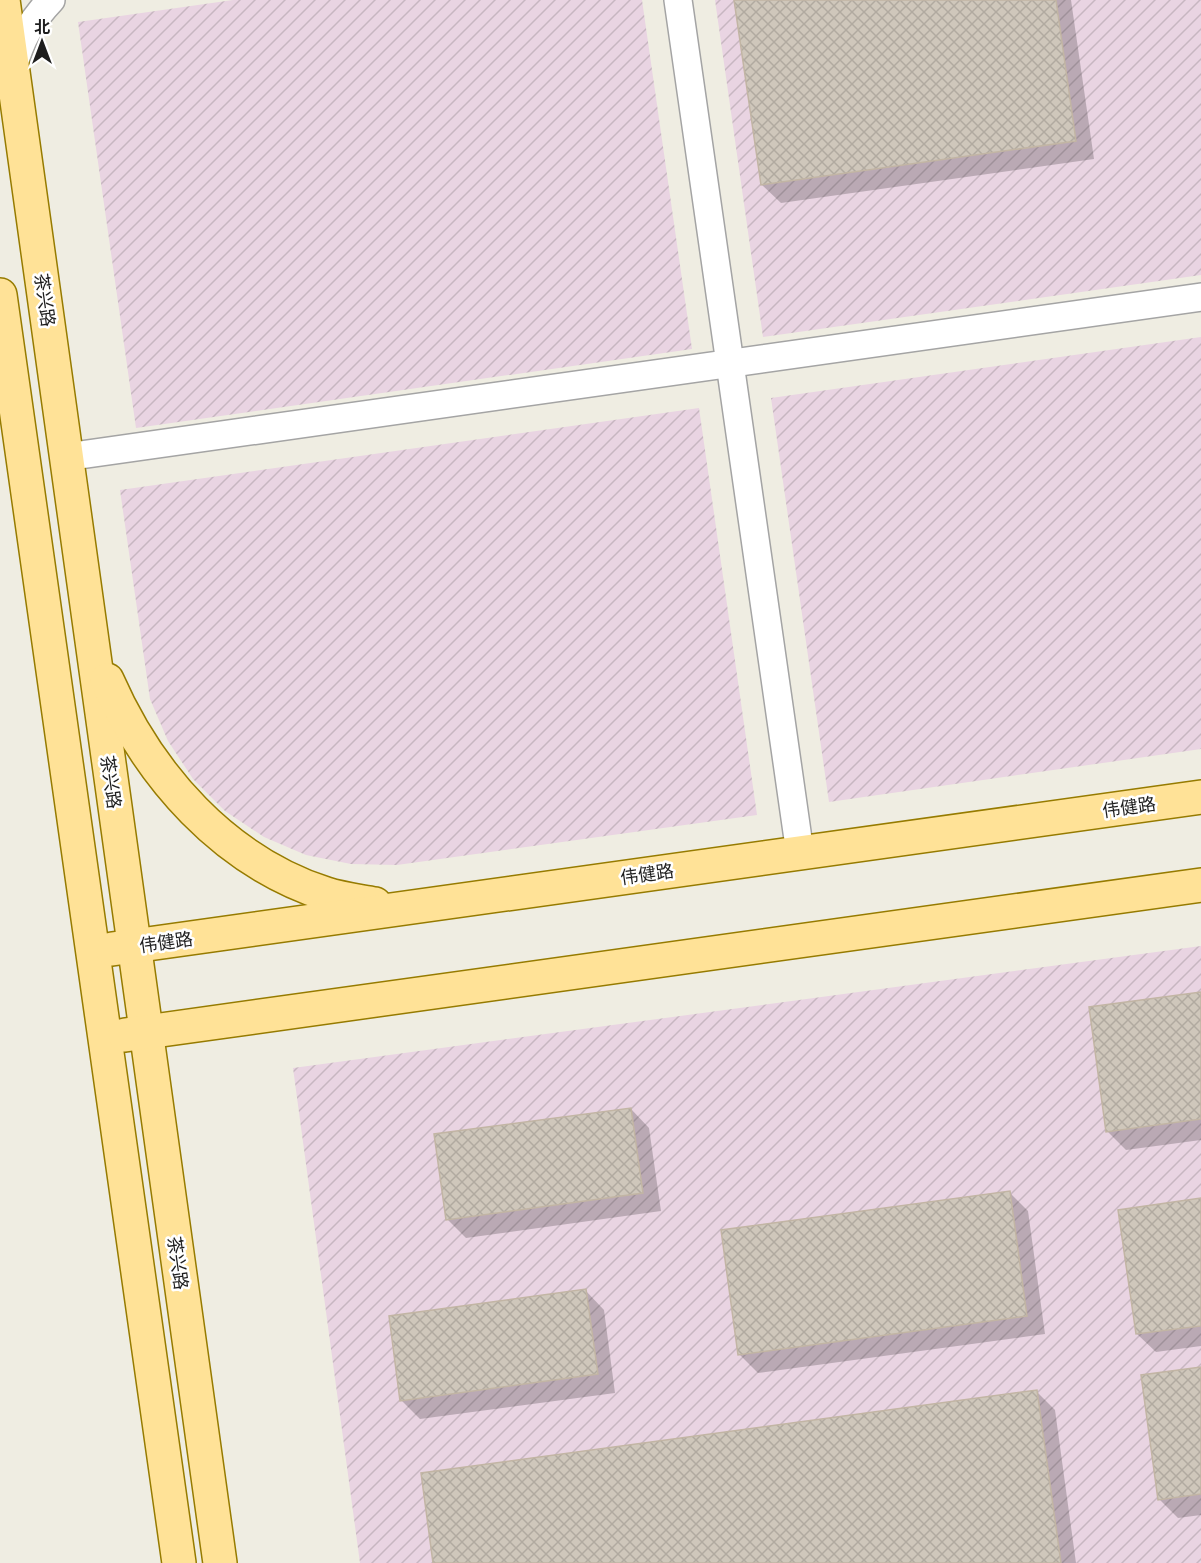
<svg xmlns="http://www.w3.org/2000/svg" width="1201" height="1563" font-family="'Space Grotesk','Noto Sans SC',sans-serif">
<style>
.industrial{fill:url(#industrial-furrows)}
.shadow{fill:#0003}
.building{fill:url(#building-cross-hatch);stroke:#c2b5a4;stroke-width:1.5}
.lines{fill:none;stroke-linecap:round;stroke-linejoin:round}
.minor-casing{stroke:#a4a4a4;stroke-width:30}
.major-casing{stroke:#967b00;stroke-width:36}
.minor{stroke:#fff;stroke-width:27}
.major{stroke:#ffe297;stroke-width:33}
.labels{text-anchor:middle;dominant-baseline:central;stroke-width:5;stroke-linejoin:round;paint-order:stroke}
.street-label{font-size:18px;fill:#1d1d1d;stroke:#fff}
</style>
<defs>
<pattern id="industrial-furrows" width="10" height="10" patternUnits="userSpaceOnUse" patternTransform="scale(1.5)"><rect width="10" height="10" fill="#e9d4e2"/><path d="M-1 1l2-2M0 10L10 0M9 11l2-2" fill="none" stroke="#c7b6c1"/></pattern>
<pattern id="building-cross-hatch" width="8" height="8" patternUnits="userSpaceOnUse" patternTransform="scale(1.5)"><rect width="8" height="8" fill="#cfc7bb"/><path d="M0 0l8 8M0 8l8-8" fill="none" stroke="#b1aaa0"/></pattern>
</defs>
<rect width="100%" height="100%" fill="#efede2"/>
<g class="industrial">
<path d="M233,0h409l50,349 -556,79 -58,-406z"/>
<path d="M715,0h486v275l-438,62z"/>
<path d="M1201,337v412l-372,53 -58,-404z"/>
<path d="M699,408l58,407 -360,50 -46,-1 -45,-9 -42,-18 -39,-26 -32,-32 -25,-38 -18,-42 -30,-209z"/>
<path d="M1201,946v617h-841l-67,-495z"/>
</g>
<g class="shadow">
<path d="M735,0h336l23,159 -313,44 -19,-18z"/>
<path d="M1201,994v146l-75,10 -19,-19z"/>
<path d="M631,1109l18,19 12,83 -195,27 -19,-19z"/>
<path d="M1010,1193l18,18 17,123 -287,39 -19,-19z"/>
<path d="M1201,1200v146l-45,6 -19,-18z"/>
<path d="M586,1291l18,19 11,83 -195,26 -18,-18z"/>
<path d="M1201,1369v146l-23,3 -19,-19z"/>
<path d="M1037,1392l18,18 21,153h-641z"/>
</g>
<g class="building">
<path d="M734,0h322l20,141 -315,44z"/>
<path d="M1201,992v127l-95,13 -17,-125z"/>
<path d="M631,1108l12,85 -197,27 -12,-86z"/>
<path d="M1010,1191l17,125 -289,39 -17,-125z"/>
<path d="M1201,1198v128l-65,8 -18,-124z"/>
<path d="M586,1289l12,85 -198,27 -11,-85z"/>
<path d="M1201,1367v127l-43,6 -17,-125z"/>
<path d="M1037,1390l24,173h-628l-12,-90z"/>
</g>
<g class="lines">
<defs>
<g id="minor">
<path d="M678,0l122,853"/>
<path d="M13,67c8,-28 18,-46 38,-67"/>
<path d="M66,457l1135,-160"/>
</g>
<g id="major">
<path d="M3,0l217,1563"/>
<path d="M0,295l179,1268"/>
<path d="M107,680c42,96 117,181 219,214 15,5 33,7 49,10"/>
<path d="M112,949l1089,-152"/>
<path d="M125,1035l1076,-150"/>
</g>
</defs>
<use href="#minor" class="minor-casing"/>
<use href="#major" class="major-casing"/>
<use href="#minor" class="minor"/>
<use href="#major" class="major"/>
</g>
<g class="labels">
<g class="street-label">
<text transform="translate(45 300) rotate(82)">茶兴路</text>
<text transform="translate(111 782) rotate(82)">茶兴路</text>
<text transform="translate(1129 807) rotate(-8)">伟健路</text>
<text transform="translate(647 874) rotate(-8)">伟健路</text>
<text transform="translate(166 942) rotate(-8)">伟健路</text>
<text transform="translate(178 1263) rotate(82)">茶兴路</text>
</g>
</g>
<g transform="translate(42 42)" stroke="#ffffff" stroke-width="4.5" paint-order="stroke">
<path d="M0-4.5L10 22L0 15L-10 22Z" fill="#1d1d1d"/>
<text y="-9" font-size="16" font-weight="bold" text-anchor="middle" fill="#1d1d1d">北</text>
</g>
</svg>
